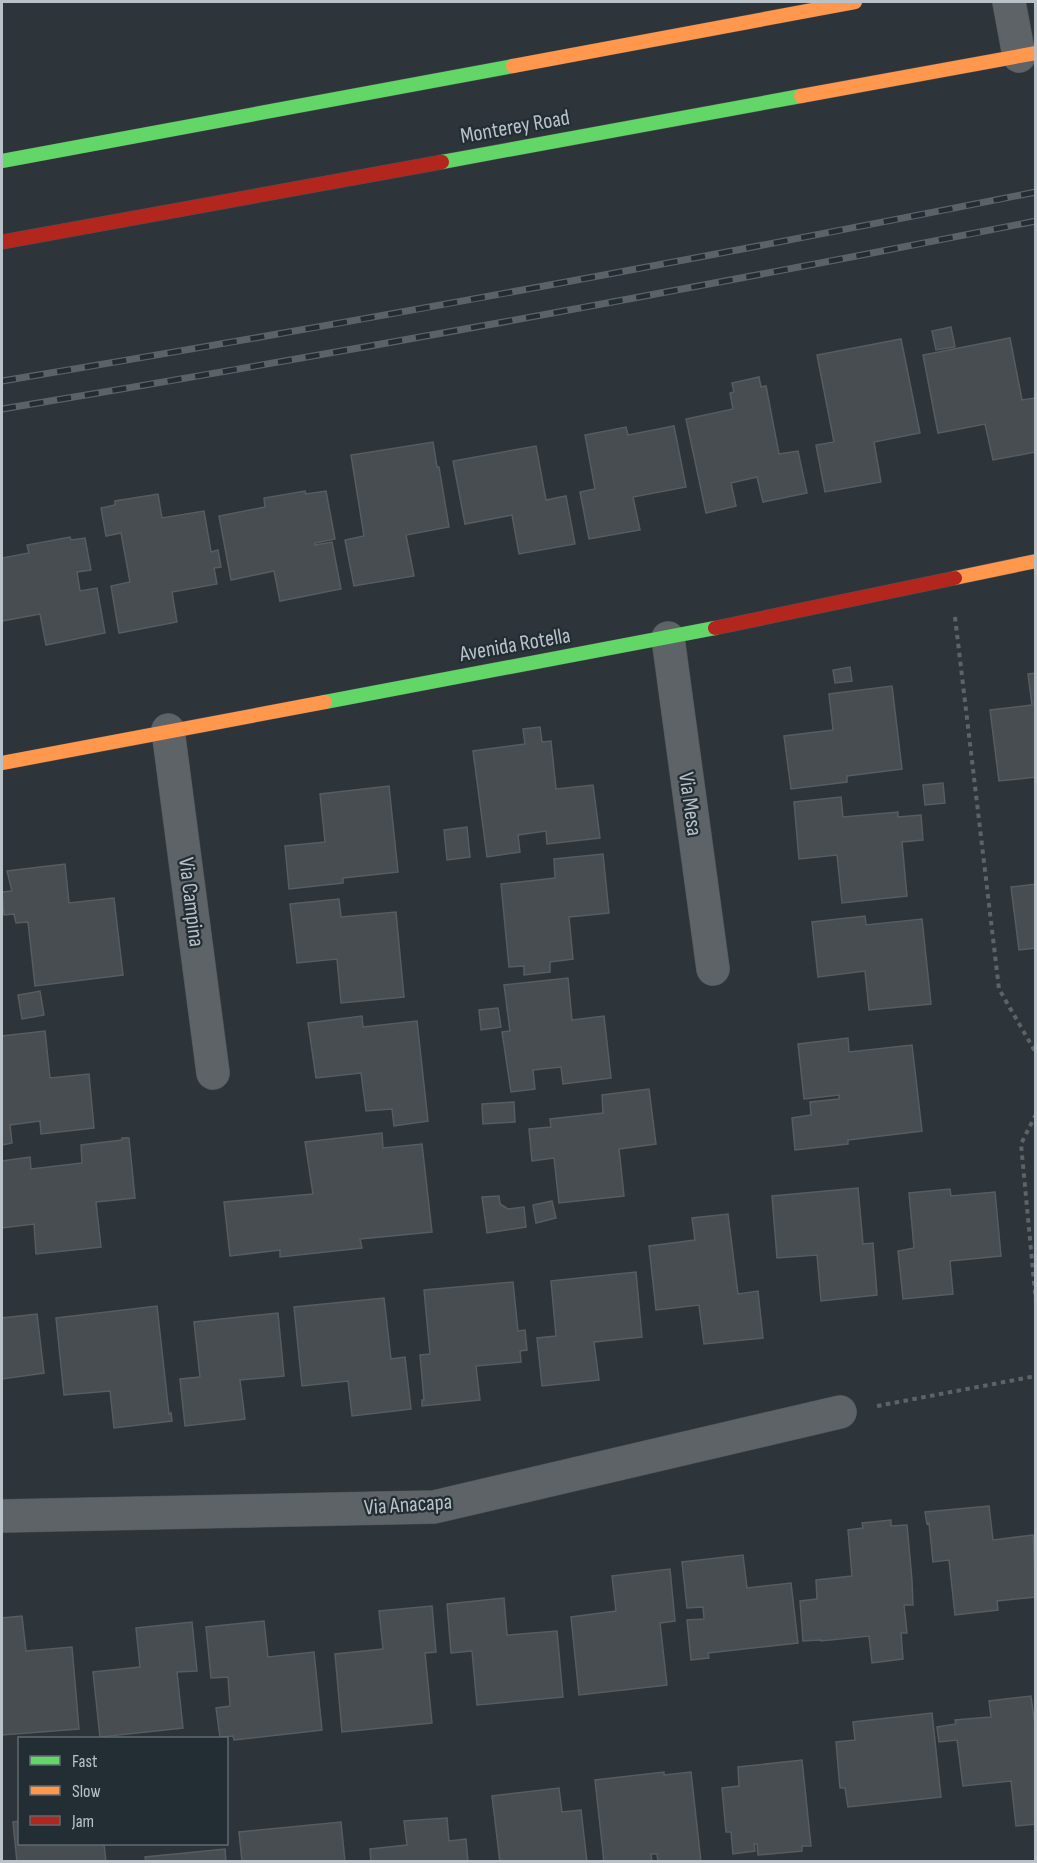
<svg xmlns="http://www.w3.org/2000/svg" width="1037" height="1863" font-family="'Sofia Sans Condensed',sans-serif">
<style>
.building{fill:#474d51;stroke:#575c61;stroke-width:1.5}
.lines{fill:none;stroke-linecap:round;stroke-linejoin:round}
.street-casing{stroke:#4c5154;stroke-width:34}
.fast-casing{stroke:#4c5154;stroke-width:15}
.slow-casing{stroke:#4c5154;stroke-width:15}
.jam-casing{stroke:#4c5154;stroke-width:15}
.path{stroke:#5e6367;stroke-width:4;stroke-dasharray:4.5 4.5;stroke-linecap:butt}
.street{stroke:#5e6368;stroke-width:33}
.fast{stroke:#63d668;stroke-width:14}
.slow{stroke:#ff974d;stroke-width:14}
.jam{stroke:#b3261e;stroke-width:14}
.rail-casing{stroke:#5d6266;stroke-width:7}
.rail{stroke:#222d34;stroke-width:4.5;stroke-dasharray:14;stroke-linecap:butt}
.labels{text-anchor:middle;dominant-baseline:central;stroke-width:4.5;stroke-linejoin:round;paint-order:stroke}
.street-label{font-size:22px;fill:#bac2c9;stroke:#222d34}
</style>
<rect width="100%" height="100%" fill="#2e353a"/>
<g class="building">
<path d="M951,327l4,20 -19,3 -4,-19z"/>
<path d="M1010,338l12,62 13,-2 1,54 -43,8 -8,-36 -47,9 -15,-78z"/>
<path d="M901,339l19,94 -46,9 7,40 -56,10 -9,-47 18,-3 -17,-87z"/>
<path d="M759,377l2,10 5,-1 13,68 19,-3 9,42 -44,9 -6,-25 -26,6 5,23 -30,7 -20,-94 47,-10 -3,-16 4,-1 -2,-9z"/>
<path d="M674,426l12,61 -53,10 7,33 -51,9 -9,-47 15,-3 -10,-54 41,-8 2,8z"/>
<path d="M433,442l4,25h2l10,60 -43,8 8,41 -60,10 -9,-46 19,-4 -13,-81z"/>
<path d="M536,446l10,54 20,-4 9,48 -56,10 -7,-39 -47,9 -12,-63z"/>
<path d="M305,491l1,3 20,-3 9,48 -20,4v2l17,-3 9,47 -61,12 -6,-30 -43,9 -12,-64 46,-9 -1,-9z"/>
<path d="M158,494l4,24 42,-7 7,41 7,-2 3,17 -7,1 3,16 -45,8 5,30 -58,11 -8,-47 19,-4 -9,-49 -15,3 -5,-28 14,-3v-4z"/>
<path d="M70,537l1,3 14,-2 6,32 -14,2 3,19 17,-3 8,45 -59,12 -6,-31 -38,7v-63l27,-5 -2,-8z"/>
<path d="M850,667l2,14 -17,2 -2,-13z"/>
<path d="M1036,673v104l-37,4 -9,-71 42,-5 -4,-31z"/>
<path d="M892,686l10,83 -55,7v6l-56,7 -7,-53 49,-6 -4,-36z"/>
<path d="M540,727l2,15 9,-1 5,48 37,-4 7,53 -53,6 -1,-13 -28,4 2,17 -33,5 -14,-106 52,-7 -2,-15z"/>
<path d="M943,783l2,20 -20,2 -2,-20z"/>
<path d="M389,786l9,86 -55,6v5l-54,6 -4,-43 40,-4 -5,-48z"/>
<path d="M841,797l2,20 55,-5v5l23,-2 2,25 -21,2 5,54 -65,7 -5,-48 -38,4 -5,-57z"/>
<path d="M467,827l3,30 -23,3 -3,-30z"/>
<path d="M603,854l6,59 -40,4 4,42 -23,3v10l-26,3v-9l-15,1 -8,-83 54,-6 -1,-19z"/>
<path d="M65,864l4,39 45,-5 9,77 -88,11 -7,-64 -12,1 -2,-9 -10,1 -2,-23 10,-1 -5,-20z"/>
<path d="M1036,884v64l-17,2 -8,-63z"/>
<path d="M339,899l2,18 55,-5 8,85 -63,6 -4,-44 -40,4 -7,-59z"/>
<path d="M865,916l1,9 56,-6 9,85 -62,6 -4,-39 -47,6 -6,-55z"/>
<path d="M568,978l4,42 32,-4 7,62 -48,6 -2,-17 -28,3 2,19 -24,3 -9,-60 8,-1 -6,-46z"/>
<path d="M40,991l4,24 -22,4 -4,-24z"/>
<path d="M498,1008l3,19 -20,3 -2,-20z"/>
<path d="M362,1016l1,11 54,-6 11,100 -34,5 -2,-17 -26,2 -5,-38 -45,5 -8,-55z"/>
<path d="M45,1031l5,47 39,-4 5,54 -53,6 -1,-13 -30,4 2,18 -10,2v-109z"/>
<path d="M848,1038l1,14 63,-7 10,86 -74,9v4l-53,6 -3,-32 19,-3 -1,-13 29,-3v-4l-35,4 -6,-55z"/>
<path d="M649,1089l7,55 -37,5 5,47 -65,7 -5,-45 -22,3 -3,-32 22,-2 -1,-8 53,-6 -1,-18z"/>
<path d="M514,1102l1,20 -32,2 -1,-20z"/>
<path d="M382,1133l1,15 39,-4 10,88 -72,7 2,9 -82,9v-7l-50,6 -6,-54 89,-8 -8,-52z"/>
<path d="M122,1138h7l6,60 -39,4 5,45 -65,7 -2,-30 -32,4v-67l28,-4 1,12 51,-6 -1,-18 41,-5z"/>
<path d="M858,1188l5,56 10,-1 4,52 -56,6 -4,-46 -40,3 -5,-62z"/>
<path d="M950,1189l1,7 44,-4 6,64 -51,5 3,33 -50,5 -5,-48 16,-3 -5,-55z"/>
<path d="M499,1196l1,8 8,5 16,-2 2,20 -39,6 -5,-36z"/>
<path d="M552,1201l4,17 -20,5 -3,-18z"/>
<path d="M728,1214l10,80 20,-3 5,47 -59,6 -5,-39 -43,5 -7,-64 46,-6 -3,-22z"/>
<path d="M636,1272l6,65 -48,5 5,38 -57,6 -5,-48 19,-2 -5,-55z"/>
<path d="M513,1282l5,49 7,-1 2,20 -7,1 1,11 -45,4 4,34 -58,6v-6h2l-4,-45 10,-1 -6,-64z"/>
<path d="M384,1298l7,61 14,-2 6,52 -59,7 -4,-35 -46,5 -8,-79z"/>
<path d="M157,1306l12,108 2,-1 1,8 -58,7 -4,-37 -46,4 -8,-77z"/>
<path d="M278,1313l6,63 -44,4 5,39 -60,7 -5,-47 20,-2 -6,-55z"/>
<path d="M37,1314l7,59 -42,6v-61z"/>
<path d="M989,1506l4,34 40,-5 3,62 -39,4 1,9 -43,5 -6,-55 -16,2 -4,-39 -2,1 -2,-12z"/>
<path d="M891,1520v6l16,-1 5,55 1,25h-9l3,28h-6l2,26 -31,4 -3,-27 -48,5v-1l-18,1 -3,-40 17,-2 -1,-19 36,-4 -4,-46 15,-2 -1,-5z"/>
<path d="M743,1555l4,33 44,-5 7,60 -90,10 1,5 -18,2 -4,-40 17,-1 -1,-12 -16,1 -5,-46z"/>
<path d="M670,1569l5,52 -15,2 7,62 -88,10 -8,-78 45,-6 -4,-35z"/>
<path d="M504,1598l3,37 50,-4 6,66 -86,8 -5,-54 -21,2 -4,-49z"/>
<path d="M432,1606l4,46 -11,1 7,70 -90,9 -7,-78 48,-5 -4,-38z"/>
<path d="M22,1616l4,35 46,-4 7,82 -77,6v-117z"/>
<path d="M264,1621l4,36 46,-5 8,78 -88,10 -1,-4 -13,1 -4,-29 14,-2 -2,-29 -17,1 -5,-51z"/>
<path d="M192,1622l5,49 -20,1 6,56 -83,9 -7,-65 47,-5 -4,-39z"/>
<path d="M1031,1696l3,24h2v104l-20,2 -5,-45 -48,5 -6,-46 -18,2 -2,-15 19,-3 -1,-4 36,-3 -2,-16z"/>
<path d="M932,1713l9,84 -93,10 -3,-19h-5l-4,-46 19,-2 -2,-18z"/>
<path d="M802,1760l9,86h-9v5l-44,4 -1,-11h-3l1,7 -22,3 -2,-22h-5l-4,-44 17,-2 -1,-19z"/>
<path d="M664,1772v3l27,-3 10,90h-43l-1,-8h-6l1,8h-48l-9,-82z"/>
<path d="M559,1788l3,24 19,-2 6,52h-87l-8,-66z"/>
<path d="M447,1818l2,23 17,-2 2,23h-97l-1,-13 37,-4 -3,-24z"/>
<path d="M20,1821v23h84l2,18h-89l-4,-40z"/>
<path d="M341,1822l4,40h-103l-3,-30z"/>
<path d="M225,1849l1,13h-80l-1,-5z"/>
</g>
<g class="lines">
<defs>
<g id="street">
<path d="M1009,2l10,54"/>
<path d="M668,638l45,331"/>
<path d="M168,730l45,343"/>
<path d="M2,1516l432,-9 406,-95"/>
</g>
<g id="fast">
<path d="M2,161l511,-95"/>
<path d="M442,162l359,-66"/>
<path d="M325,702l390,-74"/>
</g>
<g id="slow">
<path d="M513,66l342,-64"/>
<path d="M801,96l235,-43"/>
<path d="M955,578l81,-17"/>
<path d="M2,763l323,-61"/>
</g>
<g id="jam">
<path d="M2,242l440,-80"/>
<path d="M715,628l240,-50"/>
</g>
</defs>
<use href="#street" class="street-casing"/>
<use href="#fast" class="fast-casing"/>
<use href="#slow" class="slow-casing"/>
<use href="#jam" class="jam-casing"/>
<g class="path">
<path d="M955,617l44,372 37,64"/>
<path d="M1036,1114l-15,30 15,159"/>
<path d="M877,1406l159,-30"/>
</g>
<use href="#street" class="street"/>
<use href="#fast" class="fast"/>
<use href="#slow" class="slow"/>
<use href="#jam" class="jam"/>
<defs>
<g id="rail">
<path d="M2,381c345,-57 690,-121 1034,-189"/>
<path d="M2,409c345,-57 690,-120 1034,-188"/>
</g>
</defs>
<use href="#rail" class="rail-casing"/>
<use href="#rail" class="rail"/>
</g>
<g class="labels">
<g class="street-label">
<text transform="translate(515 127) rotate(-10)">Monterey Road</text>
<text transform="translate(515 645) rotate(-10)">Avenida Rotella</text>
<text transform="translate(690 804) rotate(82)">Via Mesa</text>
<text transform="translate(191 902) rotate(83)">Via Campina</text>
<text transform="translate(408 1505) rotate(-4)">Via Anacapa</text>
</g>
</g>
<rect width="1037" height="1863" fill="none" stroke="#bac2c9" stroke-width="6"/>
<rect x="18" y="1737" width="210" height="108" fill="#222d34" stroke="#5f6970" stroke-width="1.5"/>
<rect x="30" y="1756" width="30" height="9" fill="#63d668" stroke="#5f6970" stroke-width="1.5"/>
<text x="72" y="1767" font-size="18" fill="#bac2c9">Fast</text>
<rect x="30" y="1786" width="30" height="9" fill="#ff974d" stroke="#5f6970" stroke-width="1.5"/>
<text x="72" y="1797" font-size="18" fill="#bac2c9">Slow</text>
<rect x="30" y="1816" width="30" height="9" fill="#b3261e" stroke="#5f6970" stroke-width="1.5"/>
<text x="72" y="1827" font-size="18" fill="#bac2c9">Jam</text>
</svg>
